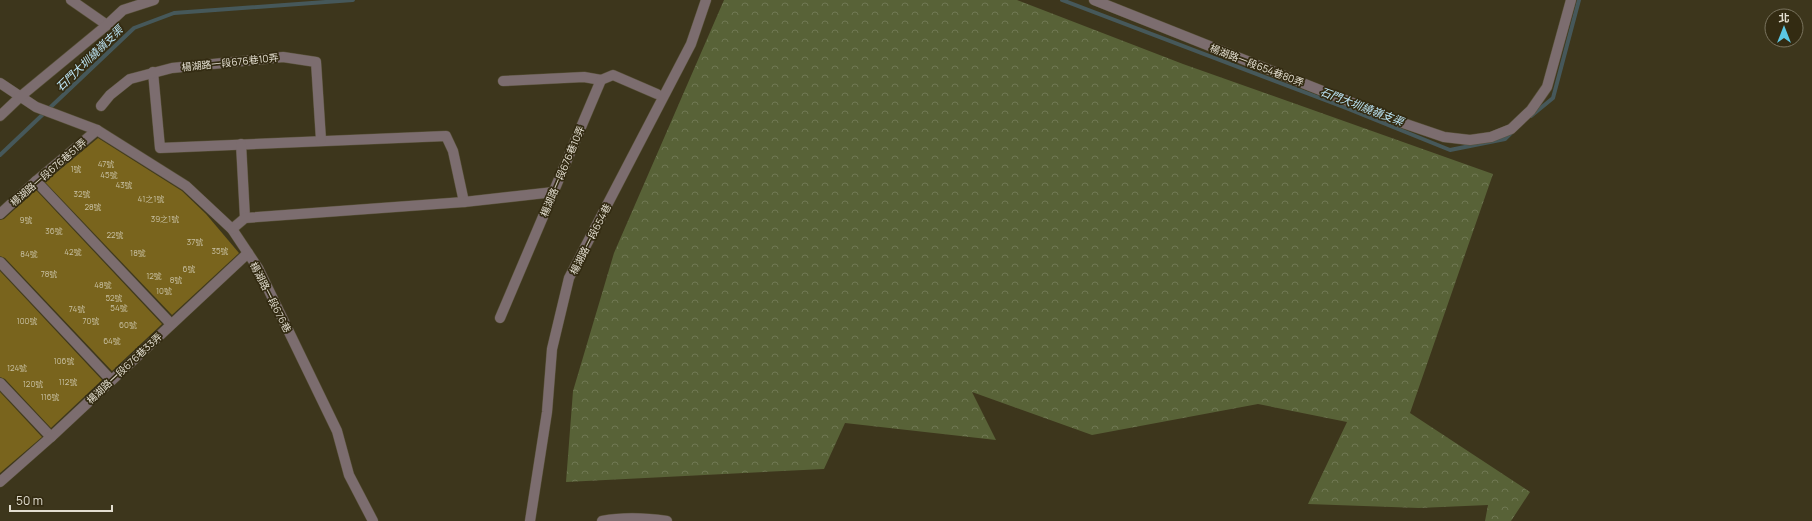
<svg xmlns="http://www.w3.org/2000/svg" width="1812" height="521" font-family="Manrope,'Noto Sans TC',sans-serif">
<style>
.forest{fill:url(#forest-crowns)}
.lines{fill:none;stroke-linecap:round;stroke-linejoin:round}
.stream{stroke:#46585a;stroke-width:4}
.building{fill:#79641d}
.minor-casing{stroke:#585139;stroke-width:11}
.minor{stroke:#7c6d6f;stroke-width:10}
.labels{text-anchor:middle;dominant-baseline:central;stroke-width:3.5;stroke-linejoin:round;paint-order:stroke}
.number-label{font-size:8px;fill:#c8c0a3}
.street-label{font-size:10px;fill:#e3ded0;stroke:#332b12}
.water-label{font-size:11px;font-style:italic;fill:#bee7f8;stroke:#332b12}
</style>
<defs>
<pattern id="forest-crowns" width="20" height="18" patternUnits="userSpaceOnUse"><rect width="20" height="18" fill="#586237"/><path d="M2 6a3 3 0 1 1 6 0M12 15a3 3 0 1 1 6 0" fill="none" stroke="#707853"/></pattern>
</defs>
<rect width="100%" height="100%" fill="#3d361c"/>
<path class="forest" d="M724,0h293l166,64 310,110 -83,239 120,79 -19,29h-26l3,-16 -69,3 -111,-4 39,-82 -89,-18 -166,31 -120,-43 24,48 -151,-17 -21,46 -258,13 7,-91 41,-138z"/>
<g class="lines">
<g class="stream">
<path d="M1062,0l284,108 104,42 55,-11 7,-7"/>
<path d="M1531,116l22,-18 26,-98"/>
<path d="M0,155l134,-127 40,-15 179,-13"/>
</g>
</g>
<g class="building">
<path d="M98,138l84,53 24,23 33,39 -67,62 -127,-133z"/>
<path d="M36,190l126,134 -50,47 -107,-113 -5,-2v-36l4,-1z"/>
<path d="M0,271l102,109 -51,48 -46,-49 -5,-2z"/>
<path d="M0,392l42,45 -42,36z"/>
</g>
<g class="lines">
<defs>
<g id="minor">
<path d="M71,0l36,25"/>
<path d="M1094,0l309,123 41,14 26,3 21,-3 20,-8 20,-19 16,-23 24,-87"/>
<path d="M153,72l7,76 286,-12 7,15 11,51"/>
<path d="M503,81l81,-4 17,3"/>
<path d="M0,83l36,24 61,23 89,56 46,43 26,39 79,163 12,44 24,46"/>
<path d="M101,106l9,-11 20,-16 42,-11 111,-11 33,5 5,78"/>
<path d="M0,116l21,-20 86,-71 16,-15 31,-10"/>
<path d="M241,144l4,74"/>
<path d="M36,181l135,143"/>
<path d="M0,214l36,-33 61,-51"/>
<path d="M232,229l13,-11 219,-16 90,-10"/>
<path d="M0,262l111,118"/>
<path d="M500,318l101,-238 12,-5 44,19"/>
<path d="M0,383l51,54"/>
<path d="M0,482l51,-45 197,-184"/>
<path d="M530,521l17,-109 5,-63 17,-71 122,-234 15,-44"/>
<path d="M602,521c21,-4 44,-3 65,0"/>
</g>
</defs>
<use href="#minor" class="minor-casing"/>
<use href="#minor" class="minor"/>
</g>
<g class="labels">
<g class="number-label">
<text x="106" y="163">47號</text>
<text x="76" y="168">1號</text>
<text x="109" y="174">45號</text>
<text x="124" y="184">43號</text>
<text x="82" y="193">32號</text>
<text x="151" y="198">41之1號</text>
<text x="93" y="206">28號</text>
<text x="165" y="218">39之1號</text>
<text x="26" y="219">9號</text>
<text x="54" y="230">36號</text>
<text x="115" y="234">22號</text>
<text x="195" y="241">37號</text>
<text x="220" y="250">35號</text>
<text x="73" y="251">42號</text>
<text x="138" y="252">18號</text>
<text x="29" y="253">84號</text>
<text x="189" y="268">6號</text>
<text x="49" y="273">78號</text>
<text x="154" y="275">12號</text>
<text x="176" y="279">8號</text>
<text x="103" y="284">48號</text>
<text x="164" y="290">10號</text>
<text x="114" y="297">52號</text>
<text x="119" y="307">54號</text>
<text x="77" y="308">74號</text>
<text x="27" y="320">100號</text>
<text x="91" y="320">70號</text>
<text x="128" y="324">60號</text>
<text x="112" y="340">64號</text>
<text x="64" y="360">106號</text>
<text x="17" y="367">124號</text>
<text x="68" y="381">112號</text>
<text x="33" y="383">120號</text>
<text x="50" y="396">116號</text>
</g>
<g class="street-label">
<text transform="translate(230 62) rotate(-6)">楊湖路一段676巷10弄</text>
<text transform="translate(1257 65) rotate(21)">楊湖路一段654巷80弄</text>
<text transform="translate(562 171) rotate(-67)">楊湖路一段676巷10弄</text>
<text transform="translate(48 172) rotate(-41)">楊湖路一段676巷51弄</text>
<text transform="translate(590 239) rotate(-63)">楊湖路一段654巷</text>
<text transform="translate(271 297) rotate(63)">楊湖路一段676巷</text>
<text transform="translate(124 368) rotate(-43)">楊湖路一段676巷33弄</text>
</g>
<g class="water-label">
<text transform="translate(89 58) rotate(-44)">石門大圳繞嶺支渠</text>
<text transform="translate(1362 106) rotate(21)">石門大圳繞嶺支渠</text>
</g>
</g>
<g transform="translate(1784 28)"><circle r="19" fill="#332b12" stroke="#79735e"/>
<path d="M0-3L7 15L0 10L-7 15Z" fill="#5bc8e6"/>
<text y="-6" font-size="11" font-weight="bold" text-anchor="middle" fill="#e3ded0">北</text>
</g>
<path d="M10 505v6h102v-6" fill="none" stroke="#e3ded0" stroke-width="2"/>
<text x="16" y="505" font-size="12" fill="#e3ded0" stroke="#332b12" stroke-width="3" paint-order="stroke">50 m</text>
</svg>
